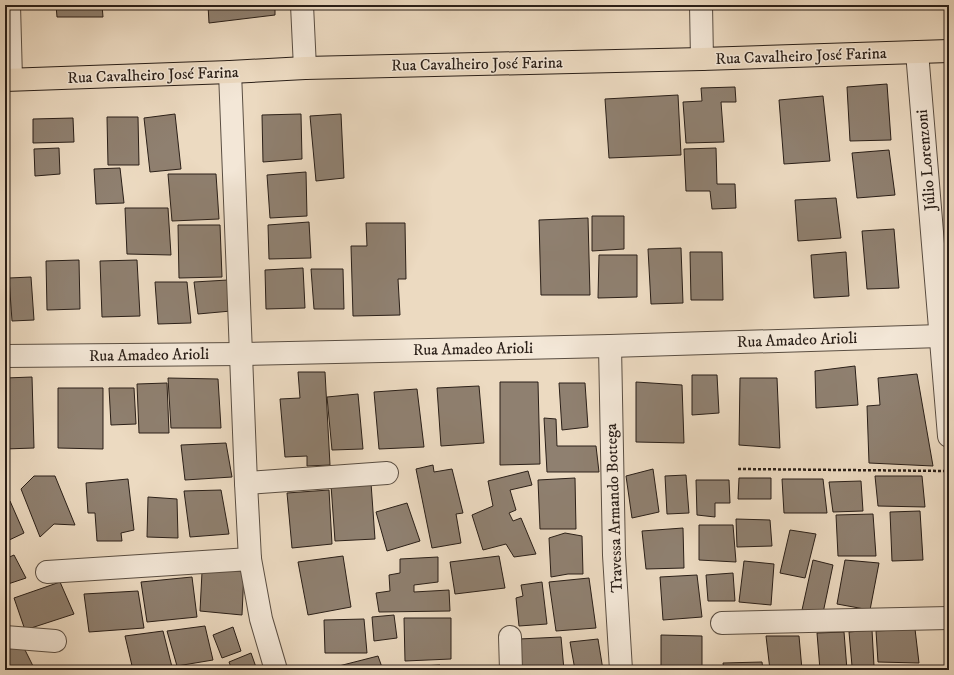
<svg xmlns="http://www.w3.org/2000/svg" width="954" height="675" font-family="'IM FELL DW Pica',serif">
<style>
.building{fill:#8f8070;stroke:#2a1f18}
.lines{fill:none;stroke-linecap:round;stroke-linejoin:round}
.minor-casing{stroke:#5a4e42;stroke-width:24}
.major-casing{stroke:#2a1f18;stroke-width:24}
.path{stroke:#2a1f18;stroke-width:2.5;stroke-dasharray:3 2;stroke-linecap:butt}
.minor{stroke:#f3e7d7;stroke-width:22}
.major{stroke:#ecdac1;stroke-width:22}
.labels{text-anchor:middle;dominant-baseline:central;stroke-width:3;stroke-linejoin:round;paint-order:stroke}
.street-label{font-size:16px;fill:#2a1f18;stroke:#f3e7d7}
</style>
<rect width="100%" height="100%" fill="#ecdac1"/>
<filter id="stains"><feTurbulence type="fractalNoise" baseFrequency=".005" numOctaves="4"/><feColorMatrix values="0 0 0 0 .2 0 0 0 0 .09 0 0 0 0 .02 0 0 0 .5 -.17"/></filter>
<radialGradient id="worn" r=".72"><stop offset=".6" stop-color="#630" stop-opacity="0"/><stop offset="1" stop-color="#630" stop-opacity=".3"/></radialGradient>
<g class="building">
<path d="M56,5h46l1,12h-46z"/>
<path d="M208,5h67v10l-66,8z"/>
<path d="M887,84l4,56 -41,1 -3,-54z"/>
<path d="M735,87l1,15h-15l3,40 -38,1 -3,-41 19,-1 -1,-13z"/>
<path d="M678,95l3,60 -72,3 -4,-59z"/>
<path d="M823,96l7,65 -46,3 -5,-64z"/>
<path d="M175,114l6,55 -31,3 -6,-54z"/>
<path d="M301,114l1,45 -39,3 -1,-47z"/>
<path d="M341,114l3,64 -28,3 -6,-65z"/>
<path d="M107,117h31l1,48h-31z"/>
<path d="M73,118l1,24 -41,1v-24z"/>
<path d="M59,148l1,26 -25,2 -1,-27z"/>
<path d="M716,148l1,36h18l1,24 -24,1 -2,-18h-24l-2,-42z"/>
<path d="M889,150l6,45 -38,3 -5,-45z"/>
<path d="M120,168l4,35 -28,1 -2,-35z"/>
<path d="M306,172l1,44 -37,2 -3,-43z"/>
<path d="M168,174h48l3,45 -47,2z"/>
<path d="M836,198l5,40 -43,3 -3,-41z"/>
<path d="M125,208h43l3,47 -44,-1z"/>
<path d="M592,216h32v33l-32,2z"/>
<path d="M588,218l2,77h-49l-2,-75z"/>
<path d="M309,222l2,36 -42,1 -1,-34z"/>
<path d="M366,223h39l1,56h-8l2,36 -47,1 -2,-70h16z"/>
<path d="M178,225h42l2,52 -43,1z"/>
<path d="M894,229l5,59 -32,1 -5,-58z"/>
<path d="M681,248l2,55 -32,1 -3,-55z"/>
<path d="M690,252h32l1,48h-32z"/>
<path d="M846,252l3,44 -35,2 -3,-43z"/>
<path d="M599,255h38v42l-39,1z"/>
<path d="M79,260l1,49 -33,1 -1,-49z"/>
<path d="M137,260l3,56 -38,1 -2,-56z"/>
<path d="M303,268l2,40 -39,1 -1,-39z"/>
<path d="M311,269h32l1,40h-30z"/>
<path d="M31,277l3,43 -22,1 -3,-43z"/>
<path d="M5,280l2,40h-2z"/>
<path d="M228,280l3,31 -33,3 -4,-32z"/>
<path d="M155,282h32l4,41 -33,1z"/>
<path d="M855,366l3,39 -42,3 -1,-37z"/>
<path d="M298,372h27l5,93 -23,1v-10l-22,1 -5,-58 20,-1z"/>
<path d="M917,374l16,92 -64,-3 -2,-57 13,-1 -2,-27z"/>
<path d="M692,375h25l2,38 -27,2z"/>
<path d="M32,377l2,71 -29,1v-71z"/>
<path d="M168,378l50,1 3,49h-50z"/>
<path d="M740,378h37l3,70 -41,-3z"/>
<path d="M500,382h38l2,82 -40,1z"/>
<path d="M636,382l46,3 2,58 -48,-1z"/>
<path d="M167,383l2,50h-30l-2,-49z"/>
<path d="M559,383h26l3,44 -26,3z"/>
<path d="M479,386l5,57 -43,3 -4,-58z"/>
<path d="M58,388h45v61l-45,-1z"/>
<path d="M109,388h25l2,36 -25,1z"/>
<path d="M417,389l7,58 -45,2 -5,-57z"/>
<path d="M358,394l5,55 -31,1 -5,-53z"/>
<path d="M544,418l12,1 1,27h39l3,26h-52z"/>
<path d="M226,443l6,34 -47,3 -4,-35z"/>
<path d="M433,465l1,7 18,-3 11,44 -7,1 5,29 -29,5 -16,-79z"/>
<path d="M653,469l6,43 -27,6 -6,-42z"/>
<path d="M528,471l4,14 -22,5 6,20 -7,3 4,8 8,-3 15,36 -22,3 -8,-13 -23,6 -11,-35 21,-9 -5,-25z"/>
<path d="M686,475l3,38 -22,1 -2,-38z"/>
<path d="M34,476h21l20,49 -21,-1 -14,13 -19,-48z"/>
<path d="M875,476h47l3,31 -47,-1z"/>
<path d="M575,478l1,51h-36l-2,-49z"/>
<path d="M739,478h32v21h-33z"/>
<path d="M128,479l6,51 -13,3 1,8h-25l-2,-28h-7l-2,-30z"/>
<path d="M782,479h41l4,34h-43z"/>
<path d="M696,480h33l1,23h-15v14l-18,-2z"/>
<path d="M861,481l2,30 -30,1 -4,-30z"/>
<path d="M371,483l4,56 -40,2 -4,-56z"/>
<path d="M221,490l8,44 -39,3 -6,-46z"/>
<path d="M329,490l3,54 -40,4 -5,-55z"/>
<path d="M148,497l29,2 1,39 -31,-1z"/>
<path d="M10,501l14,32 -19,9v-39z"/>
<path d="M407,503l13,38 -33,10 -11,-39z"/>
<path d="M920,511l3,49 -31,1 -2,-49z"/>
<path d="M873,514l3,42h-38l-2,-41z"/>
<path d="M736,519l34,1 2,26 -35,1z"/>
<path d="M699,525h34l3,37 -37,-2z"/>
<path d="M683,528l1,40 -38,1 -4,-38z"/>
<path d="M790,530l26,4 -11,44 -25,-5z"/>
<path d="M565,533l17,3 1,38h-15l-17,3 -2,-39z"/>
<path d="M14,555l12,23 -21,7v-26z"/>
<path d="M343,556l8,51 -43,8 -10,-53z"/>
<path d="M499,556l6,32 -50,6 -5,-32z"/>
<path d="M438,557v25l-24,3v7l35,-2 1,21 -71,1 -3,-19 14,-2 -1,-16 11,-2v-14z"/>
<path d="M813,560l20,5 -10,48 -21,-3z"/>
<path d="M845,560l34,3 -9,47 -33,-6z"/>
<path d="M744,561l30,3 -3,41 -32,-3z"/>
<path d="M244,571l-2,44 -42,-4 2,-39z"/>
<path d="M733,573l2,28h-27l-2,-26z"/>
<path d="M697,575l5,42 -39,3 -3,-43z"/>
<path d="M192,577l5,40 -50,5 -6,-40z"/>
<path d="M589,578l7,50 -40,3 -7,-49z"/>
<path d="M60,582l14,32 -49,16 -11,-32z"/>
<path d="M542,582l5,42 -28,2 -3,-28 7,-2 -2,-11z"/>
<path d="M138,591l6,37 -55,4 -5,-38z"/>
<path d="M394,615l3,23 -23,3 -2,-24z"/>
<path d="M404,618h47v41l-46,2z"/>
<path d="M364,619l3,34h-42l-1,-33z"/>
<path d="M205,626l8,34 -36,6 -10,-35z"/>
<path d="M233,627l8,24 -19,7 -9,-23z"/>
<path d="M915,629l4,34 -41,-1 -2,-31z"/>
<path d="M872,630l2,36h-22l-3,-34z"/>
<path d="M163,631l9,36 -24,3h-15l-8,-34z"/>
<path d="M844,632l3,38h-27l-3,-37z"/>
<path d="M661,635l41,1v34h-41z"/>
<path d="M766,636h33l3,34h-32z"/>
<path d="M561,637l3,33h-43l-2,-31z"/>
<path d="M598,639l5,31h-28l-5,-28z"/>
<path d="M22,644l13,26h-30v-22z"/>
<path d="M251,653l6,17h-25l-3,-8z"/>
<path d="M378,656l5,14h-52v-2z"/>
<path d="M762,662l1,8h-39l-1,-7z"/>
<path d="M440,665v5h-36v-3z"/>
<path d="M444,668l32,2h-32z"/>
</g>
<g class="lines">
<defs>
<g id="minor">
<path d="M9,5l2,74"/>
<path d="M302,5l3,63"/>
<path d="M701,5l1,54"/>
<path d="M917,52l32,384"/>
<path d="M230,72l16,411 4,76 11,60 15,51"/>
<path d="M610,346l4,209 7,115"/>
<path d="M5,356l236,-2 369,-8 331,-10"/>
<path d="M246,483l141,-10"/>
<path d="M47,572l203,-13"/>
<path d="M722,623l227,-5"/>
<path d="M5,637l50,4"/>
<path d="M510,637l1,33"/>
</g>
<path id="major" d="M5,80l225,-8 75,-4 397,-9 247,-8"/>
</defs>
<use href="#minor" class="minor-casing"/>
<use href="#major" class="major-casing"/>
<path class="path" d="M738,469l211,2"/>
<use href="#minor" class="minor"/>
<use href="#major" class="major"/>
</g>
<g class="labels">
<g class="street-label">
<text transform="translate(801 56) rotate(-2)">Rua Cavalheiro José Farina</text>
<text transform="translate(477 64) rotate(-1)">Rua Cavalheiro José Farina</text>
<text transform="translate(153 75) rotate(-2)">Rua Cavalheiro José Farina</text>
<text transform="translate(926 160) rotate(-95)">Júlio Lorenzoni</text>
<text transform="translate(797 340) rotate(-2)">Rua Amadeo Arioli</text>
<text transform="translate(473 349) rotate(-1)">Rua Amadeo Arioli</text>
<text transform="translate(149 355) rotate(-1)">Rua Amadeo Arioli</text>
<text transform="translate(614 508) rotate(-92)">Travessa Armando Bottega</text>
</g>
</g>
<rect width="954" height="675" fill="none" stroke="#ecdac1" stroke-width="20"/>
<rect x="6" y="6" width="942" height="663" fill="none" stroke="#2a1f18" stroke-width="2"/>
<rect x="10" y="10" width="934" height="655" fill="none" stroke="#2a1f18"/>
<rect width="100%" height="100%" filter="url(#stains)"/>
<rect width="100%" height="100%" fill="url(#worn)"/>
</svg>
